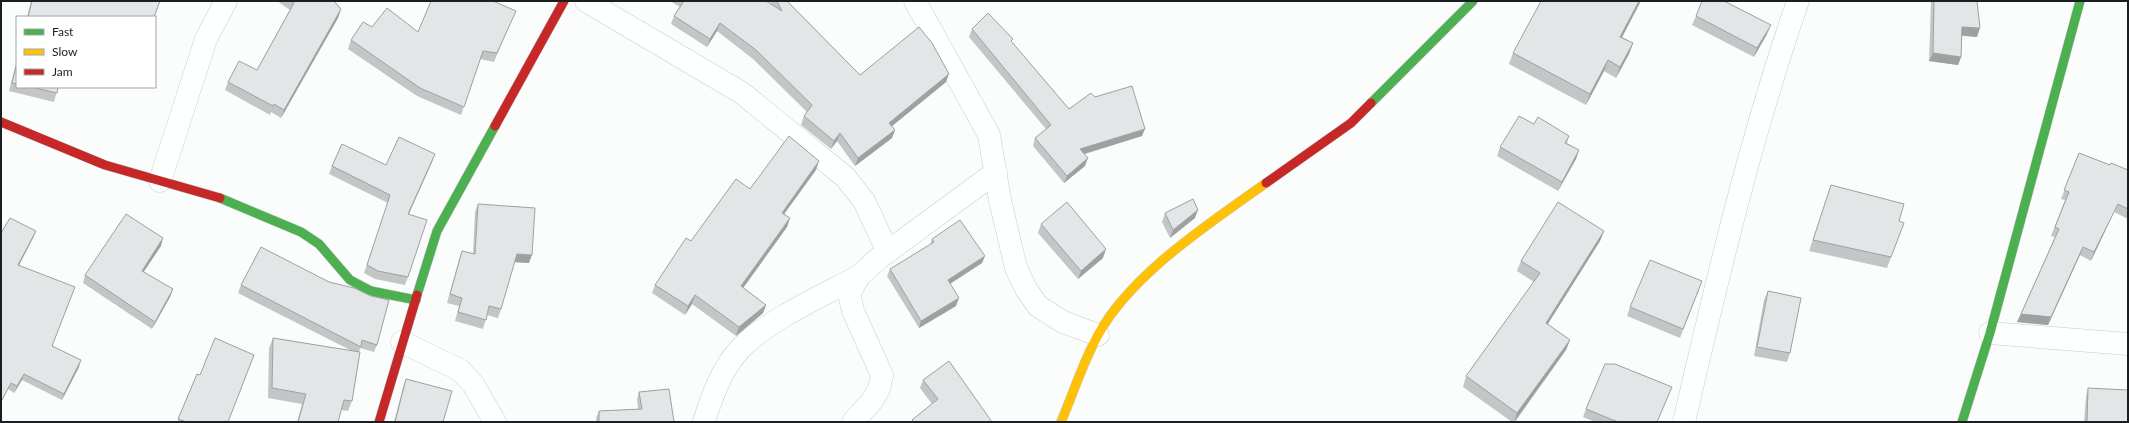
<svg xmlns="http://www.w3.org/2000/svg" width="2129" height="423" font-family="Lato,sans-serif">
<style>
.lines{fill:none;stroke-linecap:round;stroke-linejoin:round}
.street-casing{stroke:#cacccd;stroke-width:23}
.fast-casing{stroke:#cacccd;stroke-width:10}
.slow-casing{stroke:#cacccd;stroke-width:10}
.jam-casing{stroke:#cacccd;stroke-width:10}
.street{stroke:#feffff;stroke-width:22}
.fast{stroke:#4caf50;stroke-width:9}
.slow{stroke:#ffc107;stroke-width:9}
.jam{stroke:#c62828;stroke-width:9}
.wall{fill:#c3c5c6}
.shaded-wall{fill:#9fa0a1}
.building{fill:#e3e5e6;stroke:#9fa0a1}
</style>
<rect width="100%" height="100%" fill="#fbfcfc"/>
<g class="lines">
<defs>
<g id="street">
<path d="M586,1l156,92 103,84 19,24 24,51"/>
<path d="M915,1l74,134 11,65 16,68 10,21 12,17 25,16 35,13"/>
<path d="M160,181l46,-142 20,-38"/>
<path d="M1990,333l138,11"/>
<path d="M402,342l58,28 13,14 22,38"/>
<path d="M704,422c7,-24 19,-55 36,-73 27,-29 84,-54 119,-73"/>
<path d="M853,422l19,-21 7,-12 3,-14 -29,-64 -4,-17 10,-18 20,-18 117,-86"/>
<path d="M1684,422c33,-142 66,-283 114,-421"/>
</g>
<g id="fast">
<path d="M1371,103l102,-102"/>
<path d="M220,198l81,34 18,12 31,36 21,11 45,9"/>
<path d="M417,295l20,-64 58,-105"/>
<path d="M1962,422l28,-89 90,-332"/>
</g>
<path id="slow" d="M1061,422c12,-28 22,-60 37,-87 33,-61 112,-112 168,-152"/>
<g id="jam">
<path d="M1,122l104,43 115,33"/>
<path d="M495,126l69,-125"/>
<path d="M1266,183l85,-60 20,-20"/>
<path d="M379,422l38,-127"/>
</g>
</defs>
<use href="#street" class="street-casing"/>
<use href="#fast" class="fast-casing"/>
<use href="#slow" class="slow-casing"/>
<use href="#jam" class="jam-casing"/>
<use href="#street" class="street"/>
<use href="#fast" class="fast"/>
<use href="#slow" class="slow"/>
<use href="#jam" class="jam"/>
</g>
<g class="wall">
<path d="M31,1h129l-6,16h-127z"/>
<path d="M277,1h57l7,8 -3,9 -57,100 -10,-6 -1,3 -45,-25 3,-8 29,-12 33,-60z"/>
<path d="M670,1h96l5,3 -1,-1 1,-2h16l73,74 86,7 -54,44 3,4 -3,8 -37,28 -18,-25 -6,8 -30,-24 3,-9 3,-4 -54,-53 -36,-28 -10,16 -36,-23 3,-8 6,-9z"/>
<path d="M1931,1h46v36l-15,-1 -1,21 -3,8 -29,-4z"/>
<path d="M516,11l-4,8 -18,43 -14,-3 -19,56 -44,-19 -69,-47 3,-9 67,-8z"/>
<path d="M1696,16l71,18 -13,23 -62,-32z"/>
<path d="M972,29l40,13 57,67 26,-12 47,39 -57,18v12l-21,17 -31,-37 2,-8 11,-9 -77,-92z"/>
<path d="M1622,37l11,6 -4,11 -13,24 -12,-7 -18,34 -77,-41 4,-11z"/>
<path d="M17,59v28h41l-4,15 -45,-11z"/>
<path d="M1534,124l35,12 -2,7 12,7 -3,9 -18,32 -61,-35 3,-9z"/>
<path d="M2079,153l31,12 18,5v49l-14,-7 -23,49 -11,-6 -32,70 -31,-3 38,-85 -4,-1 14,-36 -4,-1z"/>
<path d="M432,162l-23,52 -1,63 -3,8 -30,-6 -11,-6 24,-70 -59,-29 3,-8 54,-1z"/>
<path d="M816,170l-32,44 6,4 -3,9 -44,61 23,17 -3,8 -27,23 -44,-32 -7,11 -33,-22 3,-8 36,-44 59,-52z"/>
<path d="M1831,185l69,49 -13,34 -78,-17z"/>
<path d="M478,204l51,59 -15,-1 -13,47 -3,9 -11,-3 -4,14 -28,-8 4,-15 -12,-3 12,-43 3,-9 11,3 2,-42z"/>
<path d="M1165,213l30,5 -25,20 -8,-16z"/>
<path d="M1041,224l62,34 -25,21 -40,-46z"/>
<path d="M36,231l-3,7 -14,27 34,81 26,21 -17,33 -40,-20 -8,13 -6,-4 -7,-156z"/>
<path d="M1604,231l-4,10 -52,83 22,16 -4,10 -51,72h-3l-49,-35 3,-11 68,-94 -17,-11 4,-10z"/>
<path d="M932,239l50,24 -32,21 6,22 -37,22 -32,-52 3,-7 40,-24z"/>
<path d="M161,246l-18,26 30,17 -3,8 -18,32 -69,-46 2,-8z"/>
<path d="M241,285l136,60 -3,7 -14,-4 -1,4 -7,49 -4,10 -7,-1 -3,12h-41l5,-18 -34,-6 1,-50 4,-10 79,13 -114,-58z"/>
<path d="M1699,290l-19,48 -53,-22 3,-9z"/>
<path d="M1768,291l22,62 -3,9 -33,-6 10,-56z"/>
<path d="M197,374l31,48h-51z"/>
<path d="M406,379l37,43h-49l9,-35z"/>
<path d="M923,380l69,42h-81l1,-2 20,-16 -12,-16z"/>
<path d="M1672,387l-15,35h-62l-12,-5 3,-8z"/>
<path d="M2088,388l40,34h-44l2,-26z"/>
<path d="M639,392l35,30h-78v-4l3,-7 39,-2 -1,-10z"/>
</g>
<g class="shaded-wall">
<path d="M1639,1h2l-24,46 3,-10z"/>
<path d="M341,9l-3,9 -57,100 3,-8z"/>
<path d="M720,23l-3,8 -10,16 3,-8z"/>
<path d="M1771,25l-4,9 -13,23 3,-9z"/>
<path d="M1962,27l18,1 -3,9 -18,-2z"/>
<path d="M1633,43l-4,11 -13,24 4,-11z"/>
<path d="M1933,53l28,4 -3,8 -29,-4z"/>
<path d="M1608,60l-4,11 -18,34 4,-11z"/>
<path d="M949,74l-3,8 -60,49 3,-8z"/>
<path d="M1145,129l-3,7 -65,20 3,-7z"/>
<path d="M895,130l-3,8 -37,28 3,-8z"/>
<path d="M840,133l-3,8 -6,8 3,-8z"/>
<path d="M1579,150l-3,9 -18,32 4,-9z"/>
<path d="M435,154l-3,8 -27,60 3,-8z"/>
<path d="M1088,158l-3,8 -21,17 3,-7z"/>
<path d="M819,161l-3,9 -37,51 3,-8z"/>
<path d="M2118,204l-4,8 -23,49 3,-9z"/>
<path d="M1198,210l-3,8 -25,20 3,-8z"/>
<path d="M790,218l-3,9 -49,68 3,-9z"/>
<path d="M36,231l-3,7 -17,33 2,-6z"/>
<path d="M1604,231l-4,10 -58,92 4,-10z"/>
<path d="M163,238l-2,8 -22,33 3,-8z"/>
<path d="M2083,247l-3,8 -32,70 -31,-3 4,-8z"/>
<path d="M1106,249l-3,9 -25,21 3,-8z"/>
<path d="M517,254l15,1 -3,8 -16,-1z"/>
<path d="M985,256l-3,7 -37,24 3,-7z"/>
<path d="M173,289l-3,8 -18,32 3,-7z"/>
<path d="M695,295l-3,9 -7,11 3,-9z"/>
<path d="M959,298l-3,8 -37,22 2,-7z"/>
<path d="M766,305l-3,8 -27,23 3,-9z"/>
<path d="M1570,340l-4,10 -52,72 3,-9z"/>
<path d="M81,360l-2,7 -17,33 2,-6z"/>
<path d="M24,374l-2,6 -8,13 3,-7z"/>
</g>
<g class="building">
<path d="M32,1h128l-6,16h-126z"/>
<path d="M291,1h43l7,8 -57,101 -10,-6 -1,2 -45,-24 11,-21 18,9 37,-67z"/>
<path d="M431,1h62l23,10 -19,42 -14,-2 -19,56 -44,-19 -69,-48 12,-18 9,5 15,-19 31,24z"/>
<path d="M684,1h82l16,10 -5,-10h10l73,74 59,-48 13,16 17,31 -60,49 6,7 -37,28 -18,-25 -6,8 -30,-25 8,-11 -56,-55 -36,-27 -10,16 -36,-23z"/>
<path d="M1541,1h98l-19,36 13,6 -13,24 -12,-7 -18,34 -77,-41z"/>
<path d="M1702,1h22l47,24 -14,23 -61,-32z"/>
<path d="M1934,1h43l3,27 -18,-1 -1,30 -28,-4z"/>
<path d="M988,13l25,26 -2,2 58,68 22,-16 4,4 37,-11 13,43 -65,20 8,9 -21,18 -32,-38 16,-13 -79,-96z"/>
<path d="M17,63v21l-5,-1z"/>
<path d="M31,87h27l-1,6z"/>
<path d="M1519,116l15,8 4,-7 31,19 -4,7 14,7 -17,32 -62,-35z"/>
<path d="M789,136l30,25 -37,52 8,5 -49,68 25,19 -27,22 -44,-32 -7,11 -33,-21 31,-47 5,3 45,-62 14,10z"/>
<path d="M399,137l36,17 -27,60 19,6 -19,57 -30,-6 -11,-6 23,-70 -58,-29 10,-22 44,21z"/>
<path d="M2079,153l31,12 1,-2 17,7v39l-10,-5 -24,48 -11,-5 -32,70 -30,-3 38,-85 -4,-2 14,-35 -5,-2z"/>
<path d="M1831,185l73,19 -5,17 5,2 -13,34 -78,-17z"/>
<path d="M1193,199l5,11 -25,20 -8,-17z"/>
<path d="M1067,202l39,47 -25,22 -40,-47z"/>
<path d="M1558,202l46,29 -58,92 24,17 -53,73 -51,-37 74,-103 -19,-12z"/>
<path d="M478,204l57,4 -3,47 -15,-1 -16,55 -12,-3 -3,14 -28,-8 4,-14 -12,-4 12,-43 13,3z"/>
<path d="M126,214l37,24 -21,33 31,18 -18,33 -70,-47z"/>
<path d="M10,218l26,13 -18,34 57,22 -23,59 29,14 -17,34 -40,-20 -7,12 -6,-3 -10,19v-169z"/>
<path d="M960,220l25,36 -37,24 11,18 -38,23 -31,-52 44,-27 -2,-3z"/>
<path d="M261,247l68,35 25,6 17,8 18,4 -12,45 -15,-5 -1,7 -120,-62z"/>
<path d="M1650,260l52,21 -19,48 -53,-22z"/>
<path d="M1768,291l33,7 -11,55 -33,-6z"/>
<path d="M215,338l39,17 -26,67h-41l-9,-3 19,-45 3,1z"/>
<path d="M273,338l87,14 -8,49 -8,-1 -6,22h-40l8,-28 -34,-6z"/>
<path d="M949,361l43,61h-78l-2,-2 26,-21 -15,-19z"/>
<path d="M1605,364h10l57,23 -15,35h-39l-32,-13z"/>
<path d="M406,379l46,12 -9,31h-48z"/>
<path d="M2088,388l40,2v32h-41z"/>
<path d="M669,389l5,33h-75v-11l43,-2 -3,-17z"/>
</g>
<rect width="2129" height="423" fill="none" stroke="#1b1d20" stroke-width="4"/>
<rect x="16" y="16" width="140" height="72" fill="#ffffff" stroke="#a4a5a6"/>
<rect x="24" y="29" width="20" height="6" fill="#4caf50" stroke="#a4a5a6"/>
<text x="52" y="36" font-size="12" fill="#1b1d20">Fast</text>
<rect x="24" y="49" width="20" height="6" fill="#ffc107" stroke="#a4a5a6"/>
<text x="52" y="56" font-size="12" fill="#1b1d20">Slow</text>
<rect x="24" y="69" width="20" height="6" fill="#c62828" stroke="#a4a5a6"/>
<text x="52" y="76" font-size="12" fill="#1b1d20">Jam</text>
</svg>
